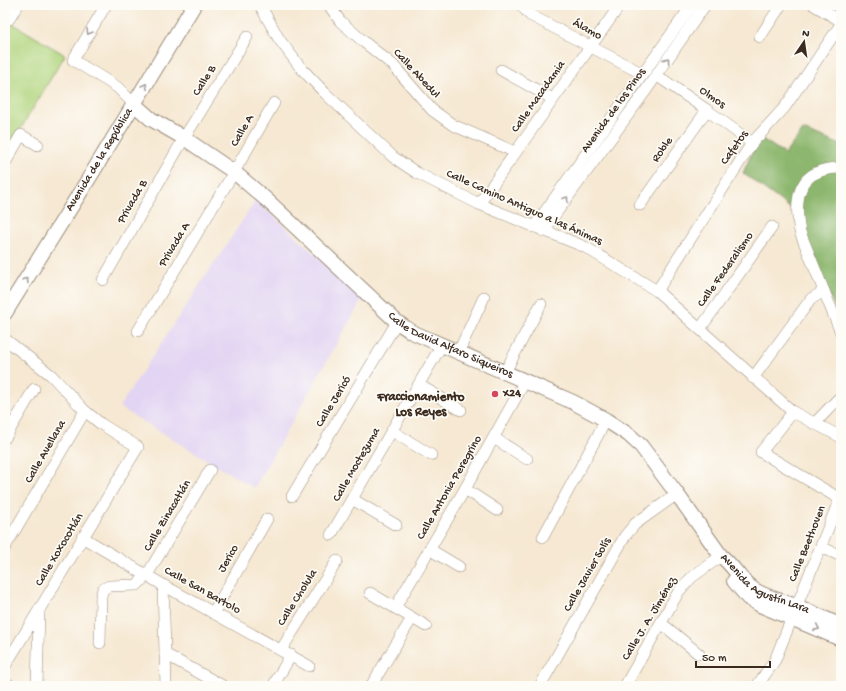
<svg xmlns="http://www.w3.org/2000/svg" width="846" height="691" font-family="'Gochi Hand',sans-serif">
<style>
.built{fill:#e2d4f3}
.green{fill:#b2d680;stroke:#76804f}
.forest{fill:#8db76e;stroke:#647046}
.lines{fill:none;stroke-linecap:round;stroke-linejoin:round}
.minor-casing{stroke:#988978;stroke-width:12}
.major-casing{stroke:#988978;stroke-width:16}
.minor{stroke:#fff;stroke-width:11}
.major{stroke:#fff;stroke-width:14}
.oneway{stroke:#a79f9a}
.poi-dot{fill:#d1495b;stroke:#fdfcf7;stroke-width:1.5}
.labels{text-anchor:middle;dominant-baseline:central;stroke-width:3.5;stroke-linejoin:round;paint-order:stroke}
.street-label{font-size:12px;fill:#3b2a1e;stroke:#fdfcf7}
.poi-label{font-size:12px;font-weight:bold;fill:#3b2a1e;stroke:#fdfcf7;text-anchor:start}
.neighbourhood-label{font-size:13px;font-weight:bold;fill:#3b2a1e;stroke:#fdfcf7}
</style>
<rect width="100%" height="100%" fill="#fdfcf7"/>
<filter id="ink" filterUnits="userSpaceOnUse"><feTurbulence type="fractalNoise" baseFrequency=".025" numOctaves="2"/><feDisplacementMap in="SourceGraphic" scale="8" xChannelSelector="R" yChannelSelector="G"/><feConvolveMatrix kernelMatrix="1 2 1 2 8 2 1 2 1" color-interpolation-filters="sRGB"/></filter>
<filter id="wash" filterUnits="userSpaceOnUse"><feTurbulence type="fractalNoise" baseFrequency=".012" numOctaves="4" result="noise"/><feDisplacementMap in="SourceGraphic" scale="16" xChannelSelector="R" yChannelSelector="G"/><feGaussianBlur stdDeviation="0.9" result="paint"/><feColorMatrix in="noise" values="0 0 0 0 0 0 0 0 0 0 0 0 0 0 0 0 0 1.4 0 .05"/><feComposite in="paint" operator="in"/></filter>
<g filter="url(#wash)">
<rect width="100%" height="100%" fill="#f6e8d2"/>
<path class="built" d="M256,200l107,98 -109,190 -135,-81z"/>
<path class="green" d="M5,19l60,36 -60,100z"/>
<path class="forest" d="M803,130l38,15v177l-48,-112 -50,-37 16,-36 26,17z"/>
</g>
<g filter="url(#ink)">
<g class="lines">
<defs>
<g id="minor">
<path d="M106,5l-33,55 44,27 17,17"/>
<path d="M260,5l19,34 21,28 25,26 68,64 24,16 62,31 106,43 72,44 136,121 48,25"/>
<path d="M329,5l11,16 24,21 29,23 39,45 21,15 62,27"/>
<path d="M521,5l9,10 113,59"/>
<path d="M814,5l27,16"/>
<path d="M5,17l4,2 9,-14"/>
<path d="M760,37l21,-32"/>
<path d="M501,70l52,29"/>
<path d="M656,75l51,35 45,33"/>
<path d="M5,163l16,-28 17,10"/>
<path d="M841,168c-42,0 -48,28 -41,64l41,101"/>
<path d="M479,204l141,-199"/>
<path d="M640,205l67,-95"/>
<path d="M534,227l158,-222"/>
<path d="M543,231l101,-138 61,-88"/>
<path d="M103,280l81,-142 63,-101"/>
<path d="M657,291l95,-148 33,-36 56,-83"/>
<path d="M700,329l72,-102"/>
<path d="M138,331l96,-159 40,-69"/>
<path d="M5,339l46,36 34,36 16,13 37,23 -133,219"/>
<path d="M458,353l26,-56"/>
<path d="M505,372l36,-68"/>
<path d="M753,378l58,-79 13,-8"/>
<path d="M419,385l42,25"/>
<path d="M793,412l-32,40 79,47"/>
<path d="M814,424l27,-28"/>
<path d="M392,431l39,24"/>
<path d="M5,438l29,-49"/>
<path d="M494,438l33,21"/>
<path d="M465,489l32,21"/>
<path d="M292,496l105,-174"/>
<path d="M352,499l44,26"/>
<path d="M331,535l110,-189"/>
<path d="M82,537l81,48 146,81"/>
<path d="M543,537l63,-117"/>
<path d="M5,547l80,-136"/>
<path d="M821,547l20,9"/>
<path d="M429,549l30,18"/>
<path d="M163,585l3,101"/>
<path d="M370,593l56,33"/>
<path d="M395,608l70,-119 60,-108"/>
<path d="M213,613l54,-94"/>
<path d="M661,623l38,31"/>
<path d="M100,643l1,-47 2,-7 6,-3 28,-1 10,-10 63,-105"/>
<path d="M281,650l56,-89"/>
<path d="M165,654l58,32"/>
<path d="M5,682l6,4"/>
<path d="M37,686l2,-75"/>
<path d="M273,686l18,-31"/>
<path d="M371,686l41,-68"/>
<path d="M540,686l85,-150 10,-12 42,-30"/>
<path d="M625,686l54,-95 13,-14 29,-21"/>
<path d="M757,686l18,-26 66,-164"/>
</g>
<g id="major">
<path id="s1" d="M134,104l17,15 33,19 50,34 34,29 129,121 15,10 161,70 33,18 23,15 12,11 36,48 44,62c12,9 19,24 32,33 12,8 29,12 43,17 15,6 30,13 45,20"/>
<path id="s2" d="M5,313l86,-138 103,-170"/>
<path d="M734,581l14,17 12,7 81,34"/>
</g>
</defs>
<use href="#minor" class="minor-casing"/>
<use href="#major" class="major-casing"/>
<use href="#minor" class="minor"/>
<use href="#major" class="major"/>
</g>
<defs><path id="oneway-chevron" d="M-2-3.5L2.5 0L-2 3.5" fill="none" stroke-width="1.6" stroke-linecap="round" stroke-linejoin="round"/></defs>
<g class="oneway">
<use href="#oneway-chevron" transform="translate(89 32) rotate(121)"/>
<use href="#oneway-chevron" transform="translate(667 60) rotate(-55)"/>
<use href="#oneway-chevron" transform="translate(145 86) rotate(-59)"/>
<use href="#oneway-chevron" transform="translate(566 199) rotate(-54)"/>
<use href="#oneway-chevron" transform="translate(26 280) rotate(-58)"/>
<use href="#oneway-chevron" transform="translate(817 628) rotate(24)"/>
</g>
</g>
<circle class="poi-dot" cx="495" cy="394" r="4"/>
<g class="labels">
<g class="street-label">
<text transform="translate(587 30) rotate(28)">Álamo</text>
<text transform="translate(416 74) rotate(47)">Calle Abedul</text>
<text transform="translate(205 81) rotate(-58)">Calle B</text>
<text transform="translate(539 97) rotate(-55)">Calle Macadamia</text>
<text transform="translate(712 98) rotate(35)">Olmos</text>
<text transform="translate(614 111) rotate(-54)">Avenida de los Pinos</text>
<text transform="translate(243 131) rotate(-60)">Calle A</text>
<text transform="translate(735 148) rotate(-55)">Cafetos</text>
<text transform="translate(663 150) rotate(-55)">Roble</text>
<text stroke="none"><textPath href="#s2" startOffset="180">Avenida de la República</textPath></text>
<text transform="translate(133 202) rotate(-60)">Privada B</text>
<text transform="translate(524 208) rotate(24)">Calle Camino Antiguo a las Ánimas</text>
<text transform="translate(175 245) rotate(-59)">Privada A</text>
<text transform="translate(726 270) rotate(-55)">Calle Federalismo</text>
<text stroke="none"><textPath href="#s1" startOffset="401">Calle David Alfaro Siqueiros</textPath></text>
<text transform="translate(334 402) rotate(-59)">Calle Jericó</text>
<text transform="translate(46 452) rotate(-60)">Calle Avellana</text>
<text transform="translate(357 465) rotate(-60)">Calle Moctezuma</text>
<text transform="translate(450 488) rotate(-60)">Calle Antonia Peregrino</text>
<text transform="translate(168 516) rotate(-59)">Calle Zinacatlán</text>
<text transform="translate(808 544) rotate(-68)">Calle Beethoven</text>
<text transform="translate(60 550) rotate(-59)">Calle Xoxocotlán</text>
<text transform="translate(229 559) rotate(-60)">Jerico</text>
<text transform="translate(588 575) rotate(-60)">Calle Javier Solís</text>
<text stroke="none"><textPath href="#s1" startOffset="807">Avenida Agustín Lara</textPath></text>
<text transform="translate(202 591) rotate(29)">Calle San Bartolo</text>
<text transform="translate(298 598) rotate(-58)">Calle Cholula</text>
<text transform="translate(650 619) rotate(-59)">Calle J. A. Jiménez</text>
</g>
<g class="poi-label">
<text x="503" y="394">X24</text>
</g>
<g class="neighbourhood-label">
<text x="421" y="397">Fraccionamiento<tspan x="421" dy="15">Los Reyes</tspan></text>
</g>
</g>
<rect width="846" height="691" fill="none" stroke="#fdfcf7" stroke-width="20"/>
<g transform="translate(804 42) rotate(13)" stroke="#fdfcf7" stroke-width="3" paint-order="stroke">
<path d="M0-3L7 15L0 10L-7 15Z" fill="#3b2a1e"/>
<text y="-6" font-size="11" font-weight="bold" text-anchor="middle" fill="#3b2a1e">N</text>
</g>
<path d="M696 661v6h74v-6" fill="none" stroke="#3b2a1e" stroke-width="2"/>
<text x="702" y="661" font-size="12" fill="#3b2a1e" stroke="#fdfcf7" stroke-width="3" paint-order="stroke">50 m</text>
</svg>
